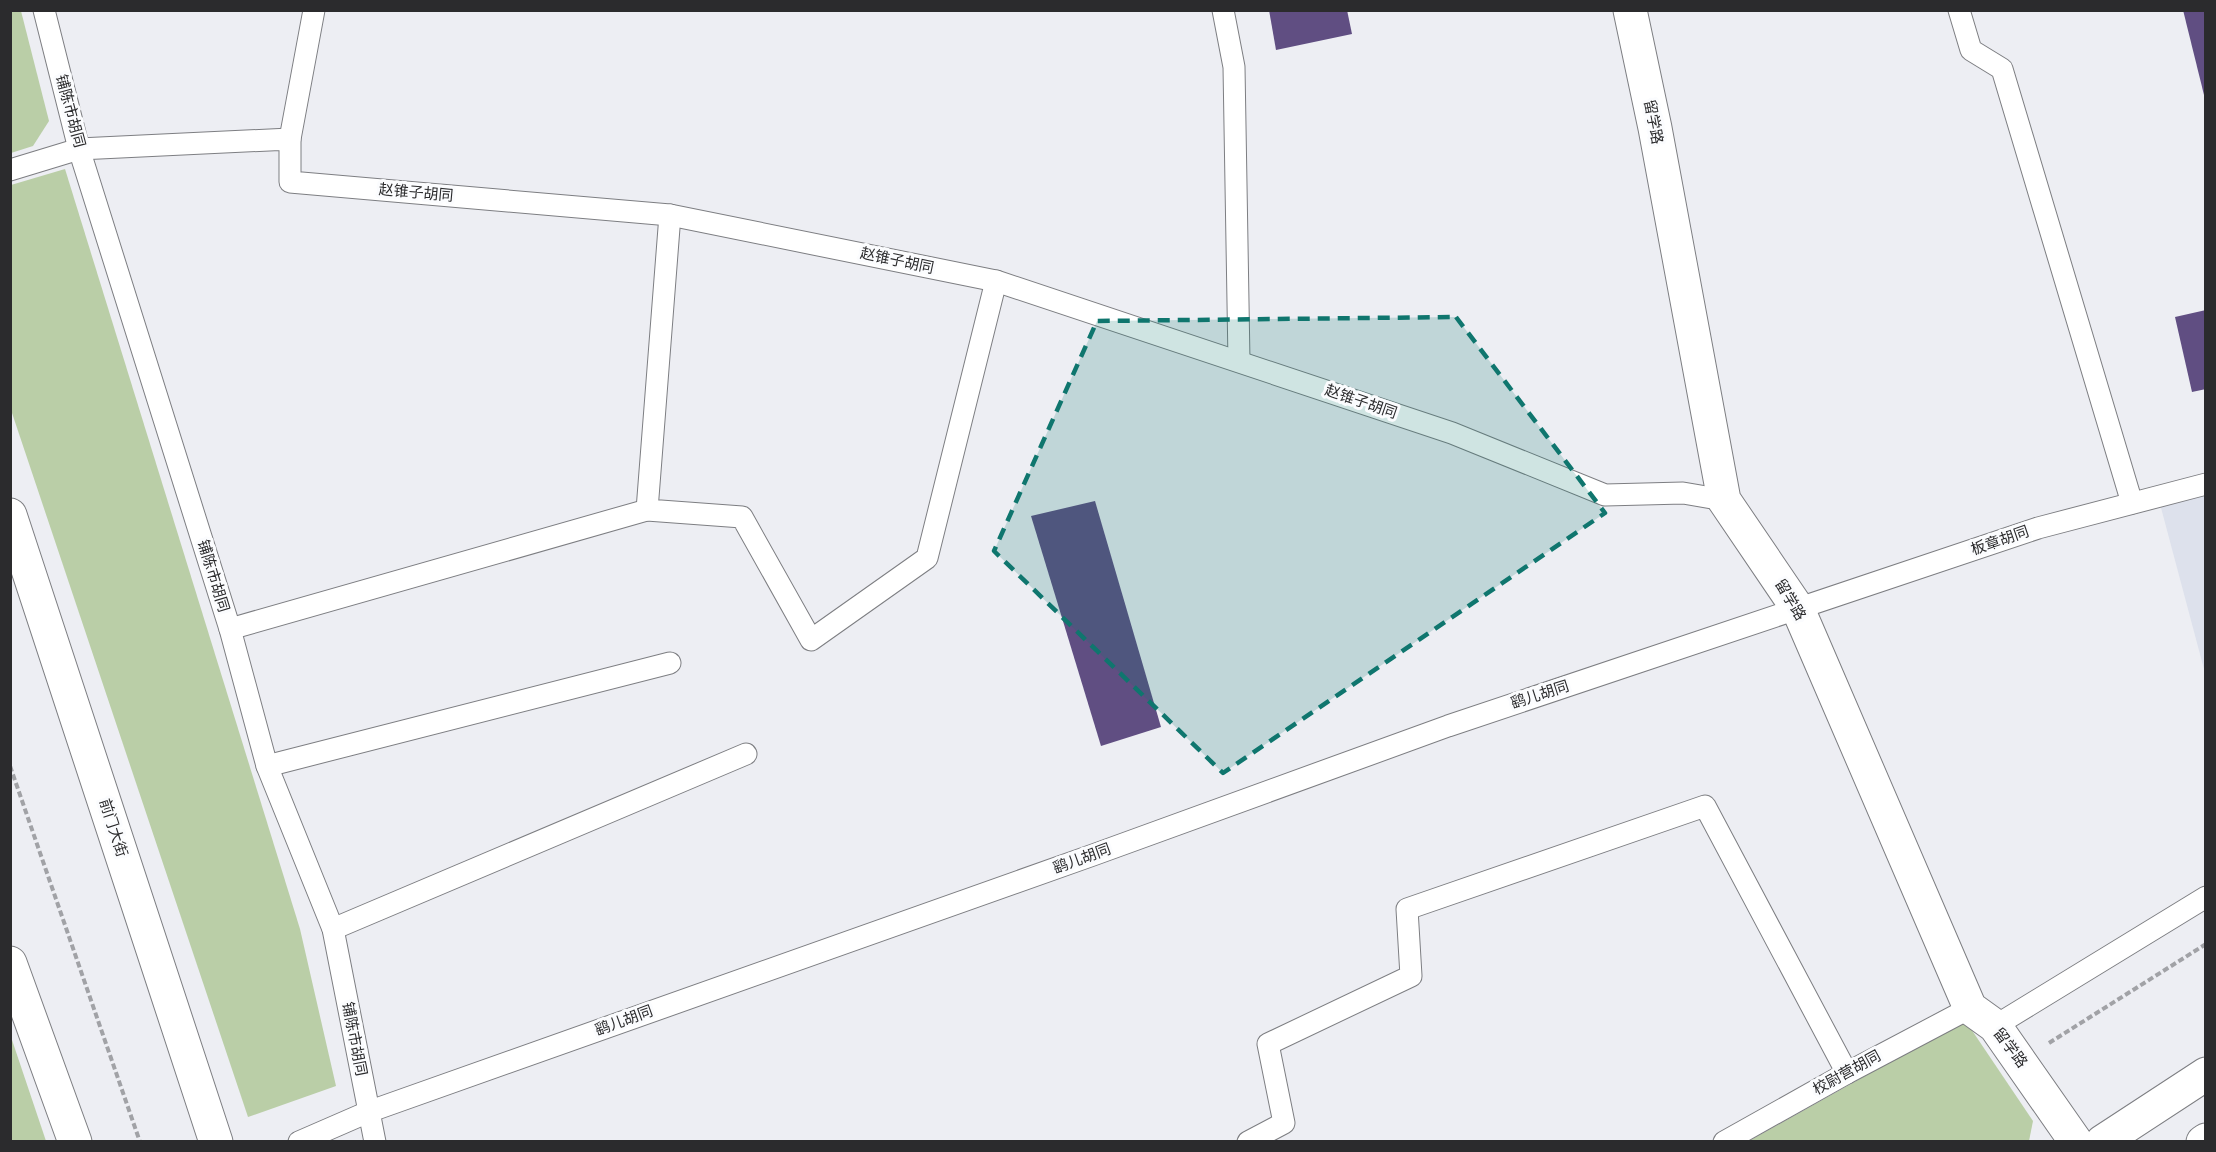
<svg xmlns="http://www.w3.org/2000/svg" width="2216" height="1152" font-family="'Source Sans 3','Noto Sans SC',sans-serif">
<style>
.built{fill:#dde1ec}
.green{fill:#bacea7}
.building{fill:#604e82}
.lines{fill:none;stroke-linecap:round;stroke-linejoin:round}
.lane-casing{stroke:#7d7e82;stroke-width:23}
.street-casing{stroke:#7d7e82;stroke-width:35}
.secondary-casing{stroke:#7d7e82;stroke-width:35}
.primary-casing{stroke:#7d7e82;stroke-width:35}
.path{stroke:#a1a2a6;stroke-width:4;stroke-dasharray:6 3;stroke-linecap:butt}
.lane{stroke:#fff;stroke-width:21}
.street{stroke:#fff;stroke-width:33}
.secondary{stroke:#fff;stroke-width:33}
.primary{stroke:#fff;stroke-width:33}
.marked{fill:#0f766e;fill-opacity:0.2;stroke:#0f766e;stroke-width:4.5;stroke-dasharray:12 8;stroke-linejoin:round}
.labels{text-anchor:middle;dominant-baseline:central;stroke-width:6;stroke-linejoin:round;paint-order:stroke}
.street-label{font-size:15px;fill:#2b2b2d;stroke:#fbfcfe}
</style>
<rect width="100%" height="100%" fill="#edeef3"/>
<path class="built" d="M2205,491v182l-45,-169z"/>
<g class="green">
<path d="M11,10l10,1 28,110 -16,25 -22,7z"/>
<path d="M65,169l235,760 36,157 -88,31 -237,-707v-225z"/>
<path d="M1965,1020l68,101 -4,20 -282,1z"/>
<path d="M11,1037l35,104h-35z"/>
</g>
<g class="building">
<path d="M1269,10h78l5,24 -76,16z"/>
<path d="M2183,10h23v89h-1z"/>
<path d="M2206,310v79l-14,3 -17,-75z"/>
<path d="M1095,501l66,226 -60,19 -70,-230z"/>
</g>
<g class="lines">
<defs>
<g id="lane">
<path d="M44,10l35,139 151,480 37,137 66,163 42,213"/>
<path d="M1223,10l11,57 5,294"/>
<path d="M1959,10l12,40 31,19 130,434"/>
<path d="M290,139l24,-129"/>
<path d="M10,170l69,-21 211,-10v43l380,33 326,66 456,152 153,62 78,-2 41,7"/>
<path d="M670,215l-23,295 95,7 69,123 116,-82 69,-277"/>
<path d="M230,629l417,-119"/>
<path d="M267,766l403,-103"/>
<path d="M333,929l413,-175"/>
<path d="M1995,1026l211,-129"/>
<path d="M299,1142l69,-30 725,-257 355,-129 590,-198 168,-44"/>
<path d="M1248,1142l36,-19 -16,-79 143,-68 -4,-67 298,-103 142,267"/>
<path d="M1724,1142l123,-69 123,-65"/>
</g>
<path id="street" d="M1630,10l25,118 69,372 74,109 172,399 25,18 81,116"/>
<path id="secondary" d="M2102,1142l104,-68"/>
<g id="primary">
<path d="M10,515l206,627"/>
<path d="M10,963l65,179"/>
<path d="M2203,1142l3,-2"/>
</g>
</defs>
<use href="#lane" class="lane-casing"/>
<use href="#street" class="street-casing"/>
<use href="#secondary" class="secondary-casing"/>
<use href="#primary" class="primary-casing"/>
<g class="path">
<path d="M10,766l130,376"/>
<path d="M2049,1043l157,-99"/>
</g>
<use href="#lane" class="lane"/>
<use href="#street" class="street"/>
<use href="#secondary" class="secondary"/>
<use href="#primary" class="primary"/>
</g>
<path class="marked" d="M1456,317l149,196 -382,260 -229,-222 103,-230z"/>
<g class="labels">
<g class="street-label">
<text transform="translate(70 111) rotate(75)">铺陈市胡同</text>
<text transform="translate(1653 122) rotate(79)">留学路</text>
<text transform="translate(416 193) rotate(5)">赵锥子胡同</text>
<text transform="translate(897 261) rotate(12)">赵锥子胡同</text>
<text transform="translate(1361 402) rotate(19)">赵锥子胡同</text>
<text transform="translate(2000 541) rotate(-19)">板章胡同</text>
<text transform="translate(213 576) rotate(73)">铺陈市胡同</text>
<text transform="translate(1790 600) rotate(59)">留学路</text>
<text transform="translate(1540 695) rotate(-18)">鹞儿胡同</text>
<text transform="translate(113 828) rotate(72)">前门大街</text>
<text transform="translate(1082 859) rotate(-20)">鹞儿胡同</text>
<text transform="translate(624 1021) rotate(-20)">鹞儿胡同</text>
<text transform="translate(354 1039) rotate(79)">铺陈市胡同</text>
<text transform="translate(2010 1048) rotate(53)">留学路</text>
<text transform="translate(1847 1073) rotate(-29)">校尉营胡同</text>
</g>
</g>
<rect width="2216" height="1152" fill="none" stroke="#2b2b2d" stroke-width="24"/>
</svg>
